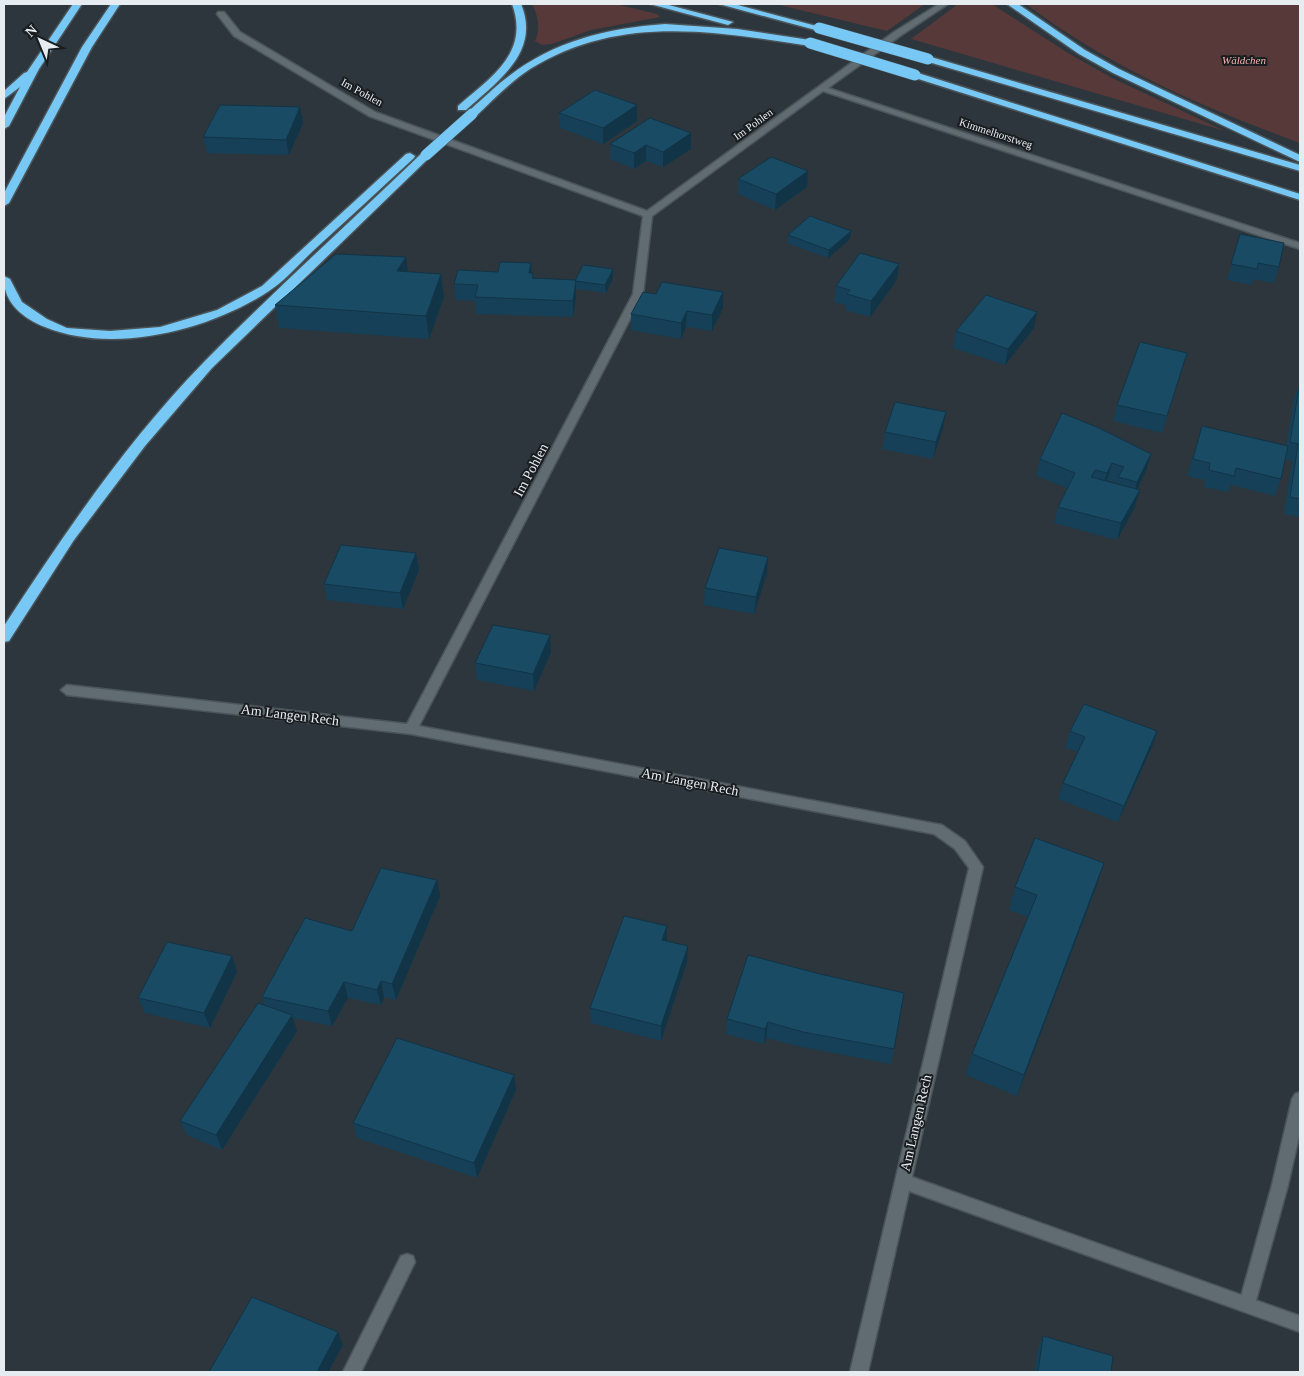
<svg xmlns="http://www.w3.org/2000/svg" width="1304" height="1376" font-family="Georgia,serif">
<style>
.green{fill:#563938}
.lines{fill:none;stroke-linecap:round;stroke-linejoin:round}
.lane-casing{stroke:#4b5458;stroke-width:3}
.street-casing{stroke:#4b5458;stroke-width:3}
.highway-casing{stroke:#4b5458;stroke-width:3}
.lane{fill:#606b72;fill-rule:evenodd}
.street{fill:#606b72;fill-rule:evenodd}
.highway{fill:#77c8f5;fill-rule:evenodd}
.highway-bridge-casing{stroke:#4b5458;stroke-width:12;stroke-linecap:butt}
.highway-bridge{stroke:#77c8f5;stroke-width:11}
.wall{fill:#164057;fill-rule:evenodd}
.shaded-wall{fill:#123447}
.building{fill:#194b65;stroke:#123447}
.labels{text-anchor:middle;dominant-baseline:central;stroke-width:4;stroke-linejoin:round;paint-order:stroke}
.far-park-label{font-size:11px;font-style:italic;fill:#f6b4b1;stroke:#191d20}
.far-street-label{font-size:11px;fill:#e6ecf0;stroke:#191d20}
.street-label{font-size:14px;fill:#e6ecf0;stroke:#191d20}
</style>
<rect width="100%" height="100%" fill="#2c363c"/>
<g class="green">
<path d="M532,4h83l42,10 3,3 -69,13 -39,14 -10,1 -7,-4c6,-13 3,-25 -3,-37z"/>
<path d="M775,4h150l-38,27z"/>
<path d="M958,4h34l76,49 44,25 113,53 -314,-92z"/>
<path d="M1026,4h274v139c-96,-35 -193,-77 -274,-139z"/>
</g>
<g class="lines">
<defs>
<g id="lane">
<path d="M1300,1092v40l-12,53 -33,119 -2,6 -6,2 -6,-2 -2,-6 33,-119 20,-86 3,-5z"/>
<path d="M407,1254l6,2 2,6 -54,110h-18l58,-116z"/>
</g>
<path id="street" d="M939,4h9l-48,32 -72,52 472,155v6l-477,-158 -171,125 -9,78 -224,432 523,99 23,16 18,26 -71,310 388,139v16l-391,-141 -41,181h-18l119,-504 -14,-19 -21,-15 -523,-100 -344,-39 -6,-5 6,-5 340,39 226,-430 10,-78 -274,-100 -135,-80 -17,-22 1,-2h6l16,20 135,80 272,99 247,-179z"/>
<g id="highway">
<path d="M73,4h9l-43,65 -30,57 -5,3v-12l16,-30 -16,12v-8l20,-18 3,-1z"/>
<path d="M111,4h9l-28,43 -83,156 -5,3v-13l78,-146z"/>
<path d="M512,4h9c20,48 -23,77 -55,106h-8v-4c33,-29 72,-53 54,-102z"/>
<path d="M650,4h15l68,18 -5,3z"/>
<path d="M719,4h15l90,24 -5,3z"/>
<path d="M1007,4h11l67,46 34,19 181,86v7l-187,-89 -34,-19z"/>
<path d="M665,24l72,5 73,11 5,3 -5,3c-98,-15 -191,-32 -280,23 -20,13 -37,31 -54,47l-9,-2c7,-9 17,-16 25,-24 51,-46 106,-61 173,-66z"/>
<path d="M925,57h6l369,108v6l-375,-110z"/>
<path d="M915,72l385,122v6l-388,-123v-4z"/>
<path d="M426,152l5,3 -1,2 -218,211 -67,78 -71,94 -65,101 -5,1v-16c60,-92 123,-185 200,-264 71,-72 146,-140 218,-209z"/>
<path d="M410,153l5,3 -1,2c-34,31 -67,62 -100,92 -15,14 -29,31 -45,41 -59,39 -156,64 -224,36 -23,-9 -43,-26 -41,-51l6,3 12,23 25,17 20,9 43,3 50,-4 57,-17 45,-24 144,-132z"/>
</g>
</defs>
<use href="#lane" class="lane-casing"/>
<use href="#street" class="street-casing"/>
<use href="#highway" class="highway-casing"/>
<use href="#lane" class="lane"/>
<use href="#street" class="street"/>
<use href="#highway" class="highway"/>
<defs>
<g id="highway-bridge">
<path d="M819,28l109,31"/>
<path d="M810,43l105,32"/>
<path d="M426,155l46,-41"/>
</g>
</defs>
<use href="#highway-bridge" class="highway-bridge-casing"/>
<use href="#highway-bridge" class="highway-bridge"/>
</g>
<g class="wall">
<path d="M300,107l3,16 -14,32 -82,-2 -4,-16z"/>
<path d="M559,113l78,8 -34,23 -43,-16z"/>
<path d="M650,118l41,31 -28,18 -17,-6 -12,8 -24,-10v-15z"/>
<path d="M808,171l-1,16 -32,23 -37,-16v-15z"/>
<path d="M851,231l-1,8 -22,19 -41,-15 1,-8z"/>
<path d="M1240,234l39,33 -5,16 -21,-4 -1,6 -25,-5z"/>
<path d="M531,263v10h2l1,5 42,2 37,-2 -7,15 -30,-4v7l-3,21 -97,-3 -1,-13 -19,-1 -2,-16z"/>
<path d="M408,272l33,2 3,23 -15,42 -150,-11 -4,-23z"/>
<path d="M897,280l-27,37 -25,-7 1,-5 -12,-3 2,-16z"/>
<path d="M723,308l-11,23 -26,-4 -5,12 -50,-9v-16z"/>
<path d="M1034,328l-29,37 -52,-17 3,-17z"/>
<path d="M1187,353l-25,80 -49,-12 4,-16z"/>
<path d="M1300,382v135l-16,-3 8,-53 -7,-2 -4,20 -6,17 -44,-11 -3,7 -24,-5 1,-7 -18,-4 15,-50 84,20 8,-47z"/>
<path d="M946,412l-3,16 -10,31 -51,-10 3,-17z"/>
<path d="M1062,413l84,58 -9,19 -2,17 -18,33 -63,-17 4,-16 9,-19 -31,-12 4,-17zM1107,480l10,3 -1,1 -10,-3z"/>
<path d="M416,553l3,17 -16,39 -76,-9 -3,-16z"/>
<path d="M767,573l-13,41 -50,-9 1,-17z"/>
<path d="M550,635l1,17 -17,39 -57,-11 -2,-17z"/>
<path d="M1070,731h87l-5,16 -34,75 -60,-23 5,-16 15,-31 -13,-4z"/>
<path d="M1104,863l-8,24 -79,209 -51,-21 6,-21 56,-137 -19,-7 6,-23z"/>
<path d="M440,896l-44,104 -12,-3 -3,8 -33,-7 -16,28 -39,-8 4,13 -75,119 -35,-15 -7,-14 85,-116 -3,-8 90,-66z"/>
<path d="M667,926v15l20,21 -26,79 -70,-18 -1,-15z"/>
<path d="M748,955l146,94 -3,15 -90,-17 -35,-9 -2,6 -38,-10 1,-15z"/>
<path d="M232,956l5,16 -27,56 -65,-15 -7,-15z"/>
<path d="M514,1075l2,15 -39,88 -120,-40 -4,-15z"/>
<path d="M1043,1336l68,36h-77l4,-23z"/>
</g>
<g class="shaded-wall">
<path d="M637,105v16l-34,23v-16z"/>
<path d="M300,107l3,16 -14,32 -3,-15z"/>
<path d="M691,133v16l-28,18v-15z"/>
<path d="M646,145v16l-12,8v-16z"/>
<path d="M808,171l-1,16 -32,23 1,-16z"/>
<path d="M851,231l-1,8 -22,19 1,-8z"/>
<path d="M406,257l3,23 -12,-9z"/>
<path d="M531,263l1,16 -3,-6z"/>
<path d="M899,264l-2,16 -27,37 1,-16z"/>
<path d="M613,269v9l-7,15 -1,-8z"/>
<path d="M441,274l3,23 -15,42 -3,-23z"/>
<path d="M576,280v16l-3,21v-16z"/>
<path d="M723,292v16l-11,23v-16z"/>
<path d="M687,311l-1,16 -5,12v-16z"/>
<path d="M1037,312l-3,16 -29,37 3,-16z"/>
<path d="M946,412l-3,16 -10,31 3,-17z"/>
<path d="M1151,454l-5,17 -13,27 4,-16z"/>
<path d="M1112,463l-5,17 -5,10 5,-17z"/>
<path d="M1140,490l-5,17 -18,33 4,-17z"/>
<path d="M416,553l3,17 -16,39 -3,-16z"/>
<path d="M768,557l-1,16 -13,41 2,-17z"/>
<path d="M550,635l1,17 -17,39 -1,-17z"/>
<path d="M1157,731l-5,16 -34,75 6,-16z"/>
<path d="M1104,863l-8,24 -79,209 7,-21z"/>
<path d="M437,880l3,16 -44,104 -4,-16z"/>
<path d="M667,926v16l-5,-2z"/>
<path d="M688,946l-1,16 -26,79v-15z"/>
<path d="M232,956l5,16 -27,56 -6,-15z"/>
<path d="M381,981l3,16 -3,8 -4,-15z"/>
<path d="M344,982l4,16 -16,28 -4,-15z"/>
<path d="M292,1015l5,16 -75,119 -6,-15z"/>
<path d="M768,1022l-2,16 -2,6 1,-15z"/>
<path d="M514,1075l2,15 -39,88 -3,-15z"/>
<path d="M338,1332l5,13 -15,27h-11z"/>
</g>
<g class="building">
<path d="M595,90l42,15 -34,23 -44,-15z"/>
<path d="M220,105l80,2 -14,33 -83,-3z"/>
<path d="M650,118l41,15 -28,19 -17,-7 -12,8 -24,-9z"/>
<path d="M771,157l37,14 -32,23 -38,-15z"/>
<path d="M810,216l41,15 -22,19 -41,-15z"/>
<path d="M1240,234l44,9 -5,24 -21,-4 -1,6 -26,-5z"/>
<path d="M860,253l39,11 -28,37 -24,-7 3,-4 -14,-4z"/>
<path d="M336,254l70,3 -9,14 44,3 -15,42 -151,-11z"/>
<path d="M500,262l31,1 -2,10h4l-1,5 44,2 -3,21 -98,-4 3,-12 -24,-1 4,-14 40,2z"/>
<path d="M583,265l30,4 -8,16 -30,-4z"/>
<path d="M662,282l61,10 -11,23 -25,-4 -6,12 -50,-9 12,-22 13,2z"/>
<path d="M986,295l51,17 -29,37 -52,-18z"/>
<path d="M1140,342l47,11 -20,63 -50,-11z"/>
<path d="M1300,382v117l-10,-2 8,-53 -8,-2z"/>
<path d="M895,402l51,10 -10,30 -51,-10z"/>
<path d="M1062,413l37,15 52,26 -14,28 -19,-5 6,-10 -12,-4 -5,10 -12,-3 -4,7 49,13 -19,33 -63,-16 17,-34 -35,-14z"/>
<path d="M1202,426l86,20 -7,33 -45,-11 -2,8 -25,-6 1,-7 -17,-4z"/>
<path d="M341,545l75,8 -16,40 -76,-9z"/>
<path d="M719,548l49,9 -12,40 -51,-9z"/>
<path d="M493,625l57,10 -17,39 -58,-11z"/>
<path d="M1084,704l73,27 -33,75 -61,-23 22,-46 -15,-6z"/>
<path d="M1035,838l69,25 -80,212 -52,-21 65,-159 -22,-8z"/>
<path d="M381,868l56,12 -45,104 -11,-3 -4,9 -33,-8 -16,29 -66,-14 43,-79 47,13z"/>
<path d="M624,916l43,10 -5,14 26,6 -27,80 -71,-18z"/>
<path d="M167,942l65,14 -28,57 -66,-15z"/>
<path d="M748,955l72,19 84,19 -10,56 -91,-17 -35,-10 -3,7 -38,-10z"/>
<path d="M258,1003l34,12 -76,120 -36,-14z"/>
<path d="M397,1038l117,37 -40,88 -121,-40z"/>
<path d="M252,1297l86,35 -21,40h-108z"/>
<path d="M1043,1336l70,20 -2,16h-73z"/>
</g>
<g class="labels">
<g class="far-park-label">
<text x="1244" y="60">Wäldchen</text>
</g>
<g class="far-street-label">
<text transform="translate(362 92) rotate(29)">Im Pohlen</text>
<text transform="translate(753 124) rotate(-36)">Im Pohlen</text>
<text transform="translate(996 133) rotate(18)">Kimmelhorstweg</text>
</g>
<g class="street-label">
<text transform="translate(531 470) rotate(-62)">Im Pohlen</text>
<text transform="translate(290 715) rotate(7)">Am Langen Rech</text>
<text transform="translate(690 782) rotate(11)">Am Langen Rech</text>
<text transform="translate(916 1123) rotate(-77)">Am Langen Rech</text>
</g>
</g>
<rect width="1304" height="1376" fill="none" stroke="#e6ecf0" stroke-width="10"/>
<g transform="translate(40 40) rotate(316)" stroke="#191d20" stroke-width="4" paint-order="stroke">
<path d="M0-4L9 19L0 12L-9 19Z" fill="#e6ecf0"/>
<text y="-8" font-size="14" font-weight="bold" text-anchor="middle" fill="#e6ecf0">N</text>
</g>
</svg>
